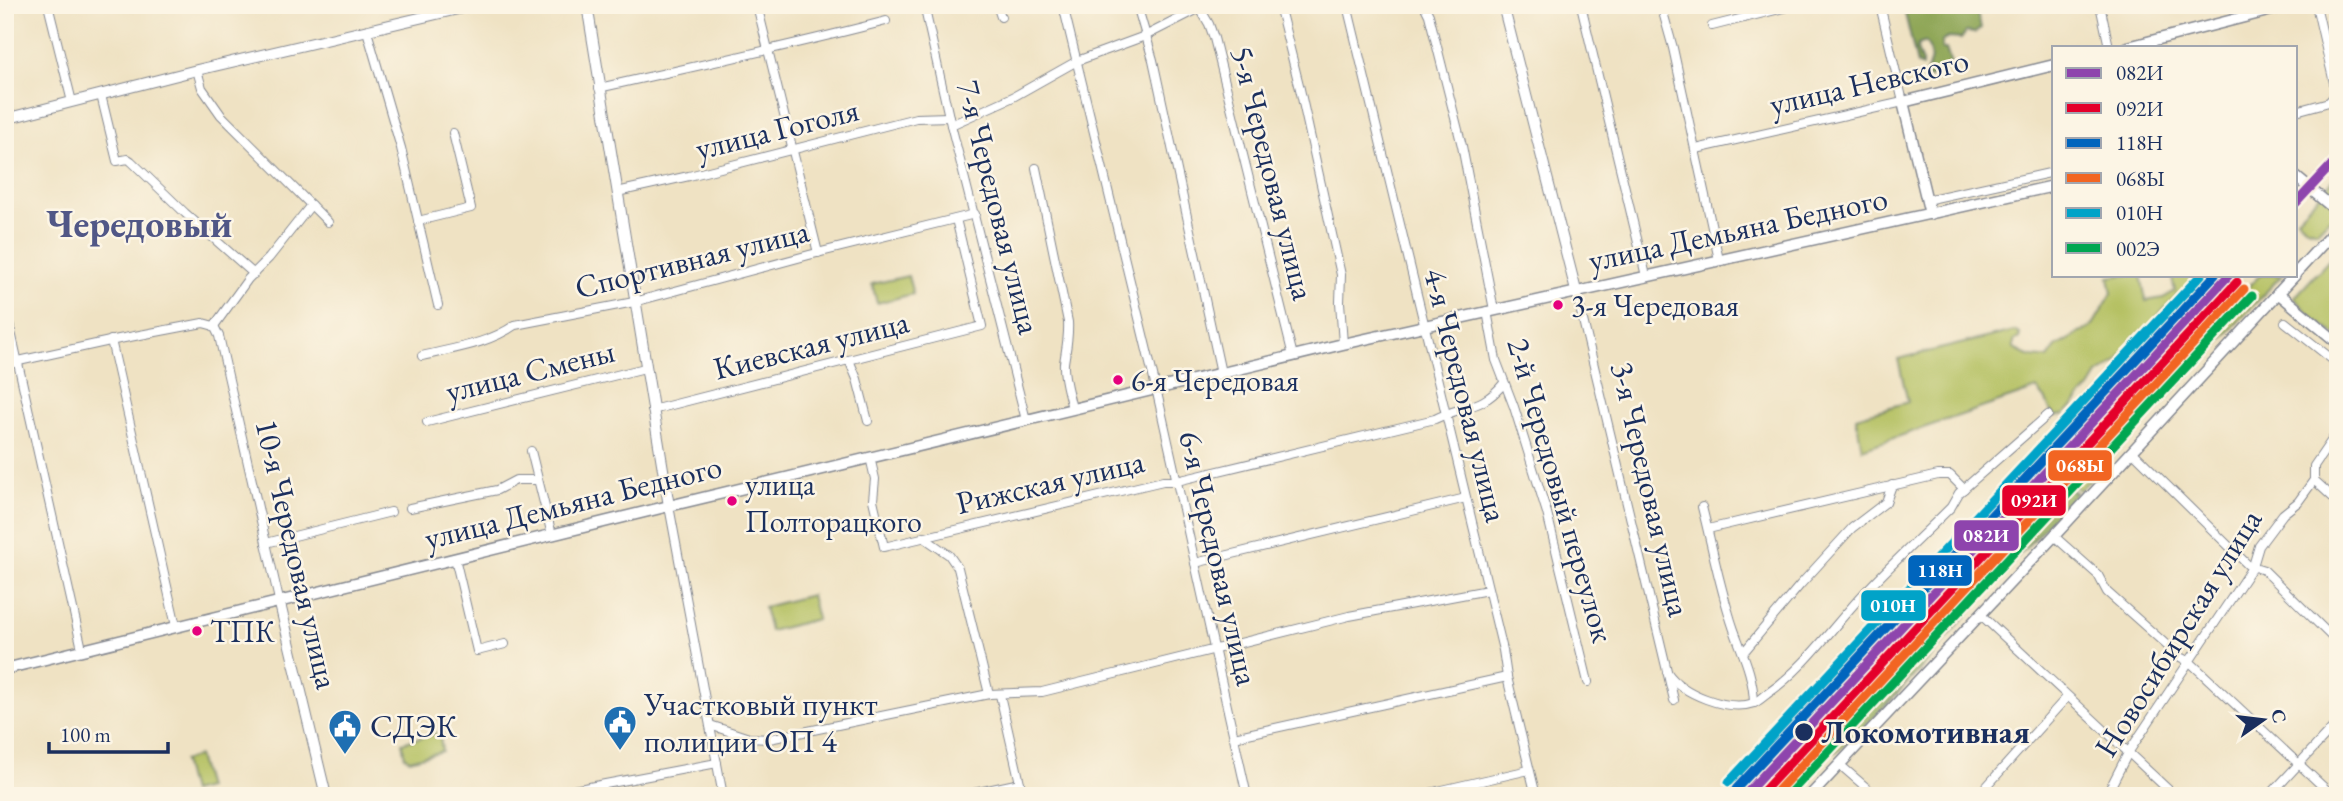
<svg xmlns="http://www.w3.org/2000/svg" width="2343" height="801" font-family="'EB Garamond',serif">
<style>
.green{fill:#b5c163;stroke:#687860;stroke-width:2}
.forest{fill:#90a759;stroke:#566b5c;stroke-width:2}
.lines{fill:none;stroke-linecap:round;stroke-linejoin:round}
.minor-casing{stroke:#858890;stroke-width:10}
.tertiary-casing{stroke:#858890;stroke-width:12}
.secondary-casing{stroke:#858890;stroke-width:13}
.minor{stroke:#fff;stroke-width:8}
.tertiary{stroke:#fff;stroke-width:10}
.secondary{stroke:#fff;stroke-width:10}
.rail-1-casing{stroke:#fcf5e5;stroke-width:14}
.rail-2-casing{stroke:#fcf5e5;stroke-width:14}
.rail-3-casing{stroke:#fcf5e5;stroke-width:14}
.rail-4-casing{stroke:#fcf5e5;stroke-width:14}
.rail-5-casing{stroke:#fcf5e5;stroke-width:14}
.rail-6-casing{stroke:#fcf5e5;stroke-width:14}
.rail-1{stroke:#8e44ad;stroke-width:9}
.rail-2{stroke:#e4002b;stroke-width:9}
.rail-3{stroke:#0065bd;stroke-width:9}
.rail-4{stroke:#f26522;stroke-width:9}
.rail-5{stroke:#01a3c8;stroke-width:9}
.rail-6{stroke:#00a651;stroke-width:9}
.bus-dot{fill:#e5007d;stroke:#fcf5e5;stroke-width:2.5}
.stop-dot{fill:#1b2f5e;stroke:#fcf5e5;stroke-width:2.5}
.labels{text-anchor:middle;dominant-baseline:central;stroke-width:5;stroke-linejoin:round;paint-order:stroke}
.bus-label{font-size:30px;fill:#1b2f5e;stroke:#fcf5e5;text-anchor:start}
.street-label{font-size:32px;fill:#1b2f5e;stroke:#fcf5e5}
.poi-label{font-size:32px;fill:#1b2f5e;stroke:#fcf5e5;text-anchor:start}
.stop-label{font-size:32px;font-weight:bold;fill:#1b2f5e;stroke:#fcf5e5;text-anchor:start}
.district-label{font-size:38px;font-weight:bold;fill:#515786;stroke:#fcf5e5}
.line-badge{stroke:#fcf5e5;stroke-width:2.5}
.badge-label{font-size:19px;text-anchor:middle;font-weight:bold;fill:#fff}
</style>
<rect width="100%" height="100%" fill="#fcf5e5"/>
<filter id="ink" filterUnits="userSpaceOnUse"><feTurbulence type="fractalNoise" baseFrequency=".0143" numOctaves="2"/><feDisplacementMap in="SourceGraphic" scale="14" xChannelSelector="R" yChannelSelector="G"/><feConvolveMatrix kernelMatrix="1 2 1 2 8 2 1 2 1" color-interpolation-filters="sRGB"/></filter>
<filter id="wash" filterUnits="userSpaceOnUse"><feTurbulence type="fractalNoise" baseFrequency=".00686" numOctaves="4" result="noise"/><feDisplacementMap in="SourceGraphic" scale="28" xChannelSelector="R" yChannelSelector="G"/><feGaussianBlur stdDeviation="1.57" result="paint"/><feColorMatrix in="noise" values="0 0 0 0 0 0 0 0 0 0 0 0 0 0 0 0 0 1.4 0 .05"/><feComposite in="paint" operator="in"/></filter>
<g filter="url(#wash)">
<rect width="100%" height="100%" fill="#efe2c3"/>
<g class="green">
<path d="M2338,175v35l-21,21 -10,-3 -10,-10z"/>
<path d="M2338,250v86l-24,-17 -20,-21z"/>
<path d="M2121,275h20l5,26 17,-3 12,-7 -4,-16h34l-14,14 -13,5 -31,34 -13,9 -17,25 -19,13 -8,13 -26,27 -11,1 -7,-16 -9,-11 -175,60 -6,-32 52,-15 -10,-43 116,-28 6,3 -1,4 -5,3v7c11,9 21,10 34,10l8,-11 37,-22 19,-32 -3,-16z"/>
<path d="M2260,275h22l-202,215 -19,-11 52,-48 29,-42 53,-47z"/>
<path d="M908,276l5,18 -36,9 -5,-19z"/>
<path d="M811,595l6,24 -47,12 -6,-24z"/>
<path d="M1889,656l4,6 -52,76 5,5 -10,9 -9,-9 3,-3 -3,-3 6,-7 -6,-6z"/>
<path d="M436,733l4,3 2,15 -32,9 -5,-3 -3,-14z"/>
<path d="M198,756l9,32 -16,4 -8,-31z"/>
<path d="M1783,773l19,17 -5,6h-35z"/>
</g>
<g class="forest">
<path d="M1903,5h72l6,23 -6,5 -9,-1 -5,7 -12,-1 -7,3v8h4l5,15 -7,4h-4l-4,7 -8,3 -2,-4c5,-13 8,-20 -1,-32l-7,3 -1,4 5,14v4l-5,-3z"/>
<path d="M2060,482l16,11 -87,95 -61,73 -77,81 -8,-4 74,-103 77,-79z"/>
</g>
</g>
<g filter="url(#ink)">
<g class="lines">
<defs>
<g id="minor">
<path d="M48,5l24,97"/>
<path d="M757,5l61,248"/>
<path d="M924,5l25,112 77,303"/>
<path d="M997,5l4,12"/>
<path d="M1063,5l93,383 91,408"/>
<path d="M1137,5l16,55 68,313"/>
<path d="M1198,5l11,19 5,14 79,318"/>
<path d="M1279,5l21,84 41,186 -1,27 3,42"/>
<path d="M1347,5l156,645 4,27 29,119"/>
<path d="M1424,5l5,10 33,131 32,164"/>
<path d="M1581,5l65,271"/>
<path d="M1661,5l12,43 46,212"/>
<path d="M2100,5l9,42"/>
<path d="M1712,26l83,-21"/>
<path d="M367,31l34,117 37,157"/>
<path d="M197,70l5,18 19,27 107,107"/>
<path d="M599,88c96,-22 192,-42 287,-67"/>
<path d="M101,95l16,66 11,-2 3,2 54,52 69,61"/>
<path d="M2296,111l33,-9 6,-7 -1,-12 -18,-78"/>
<path d="M951,125l62,-28 64,-36 68,-25 61,-31"/>
<path d="M1696,149l207,-47 -23,-97"/>
<path d="M1036,168l32,154c1,15 -2,27 -4,41 -1,15 5,31 8,46"/>
<path d="M617,192l72,-16 227,-58 33,-1"/>
<path d="M1926,200l128,-28"/>
<path d="M418,221l53,-13 -18,-75"/>
<path d="M1576,291l98,409"/>
<path d="M5,305l77,344"/>
<path d="M1487,311l9,49 18,47 33,106 41,169"/>
<path d="M2285,322l53,42"/>
<path d="M214,326l5,10 60,264"/>
<path d="M214,326l34,-47 21,-21 42,-53"/>
<path d="M111,340l65,286"/>
<path d="M422,356c32,-8 66,-12 93,-31l119,-23 175,-47 166,-41"/>
<path d="M849,360l8,19 11,42"/>
<path d="M5,364l114,-25 84,-16 11,3"/>
<path d="M652,410l330,-84 -26,-107"/>
<path d="M427,422l218,-54"/>
<path d="M531,451l21,84"/>
<path d="M2132,451l116,114 16,5 74,73"/>
<path d="M870,457l5,22 -2,21 11,47 279,-66h14l258,-62c30,-15 46,-8 69,-36"/>
<path d="M2314,480l24,22"/>
<path d="M669,506l54,290"/>
<path d="M1702,507c9,35 16,72 27,107 9,33 24,54 25,89"/>
<path d="M410,508l87,-18 19,-10h21"/>
<path d="M1708,529l230,-54h12l14,14"/>
<path d="M2054,536l44,39 9,17 73,65 10,5 143,134"/>
<path d="M923,537l26,18 9,13 31,126"/>
<path d="M266,543l125,-31"/>
<path d="M455,558l22,93 28,-7"/>
<path d="M1195,563l271,-65"/>
<path d="M1980,614l195,182"/>
<path d="M1743,653l57,-68 52,-57 34,-26 6,-17"/>
<path d="M1667,672c15,22 61,40 87,31 4,-1 9,-6 13,-9 41,-28 69,-73 104,-108 26,-27 54,-53 80,-79l8,-14 89,-78"/>
<path d="M1000,695l23,101"/>
<path d="M710,725l39,13 20,1 220,-45 53,-2 307,-76 139,-26"/>
<path d="M1234,737l273,-60"/>
<path d="M1839,764l37,32"/>
<path d="M547,795l170,-32"/>
<path d="M960,796l60,-13"/>
<path d="M1416,796l113,-26"/>
<path d="M1978,796l89,-99"/>
<path d="M2106,796l22,-43 125,-187 6,-20 24,-32 15,-12 16,-22v-14l24,-35"/>
<path d="M2269,796l69,-74"/>
</g>
<g id="tertiary">
<path d="M587,5l82,501"/>
<path d="M1503,5l73,286"/>
<path d="M5,119l192,-49 278,-65"/>
<path d="M279,600l47,196"/>
</g>
<g id="secondary">
<path d="M2128,47l163,-42"/>
<path d="M2296,177l42,35"/>
<path d="M1930,214l-27,-112 151,-37"/>
<path d="M2296,273l42,-46"/>
<path d="M2278,293l60,50"/>
<path d="M5,669l664,-163 674,-162 711,-158"/>
<path d="M1810,796l244,-260 241,-261"/>
</g>
</defs>
<use href="#minor" class="minor-casing"/>
<use href="#tertiary" class="tertiary-casing"/>
<use href="#secondary" class="secondary-casing"/>
<use href="#minor" class="minor"/>
<use href="#tertiary" class="tertiary"/>
<use href="#secondary" class="secondary"/>
<defs>
<g id="rail-1">
<path d="M2296,203l42,-45"/>
<path d="M1744,796l485,-521"/>
</g>
<path id="rail-2" d="M1759,796l478,-514"/>
<path id="rail-3" d="M1736,789l479,-514"/>
<path id="rail-4" d="M1773,796l471,-507"/>
<path id="rail-5" d="M1729,782l472,-507"/>
<path id="rail-6" d="M1787,796l465,-500"/>
</defs>
<use href="#rail-1" class="rail-1-casing"/>
<use href="#rail-2" class="rail-2-casing"/>
<use href="#rail-3" class="rail-3-casing"/>
<use href="#rail-4" class="rail-4-casing"/>
<use href="#rail-5" class="rail-5-casing"/>
<use href="#rail-6" class="rail-6-casing"/>
<use href="#rail-1" class="rail-1"/>
<use href="#rail-2" class="rail-2"/>
<use href="#rail-3" class="rail-3"/>
<use href="#rail-4" class="rail-4"/>
<use href="#rail-5" class="rail-5"/>
<use href="#rail-6" class="rail-6"/>
</g>
</g>
<defs>
<symbol id="civic-pin" viewBox="-11 -11 22 30"><path d="M0 17L-7.5 6A9.5 9.5 0 1 1 7.5 6Z" fill="#1f6fb2" stroke="#fcf5e5"/><path d="M-.6-6.5H3V-4.5H.6V-3L4-1V1h2V6H-6V1h2V-1L-.6-3ZM-1.2 2.5V6h2.4V2.5Z" fill="#fff"/></symbol>
</defs>
<g fill-rule="evenodd">
<use href="#civic-pin" x="601" y="703" width="38" height="52"/>
<use href="#civic-pin" x="326" y="707" width="38" height="52"/>
</g>
<g class="bus-dot">
<circle cx="1558" cy="305" r="6"/>
<circle cx="1118" cy="380" r="6"/>
<circle cx="732" cy="501" r="6"/>
<circle cx="197" cy="631" r="6"/>
</g>
<circle class="stop-dot" cx="1804" cy="732" r="10"/>
<g class="labels">
<g class="bus-label">
<text x="1571" y="305">3-я Чередовая</text>
<text x="1131" y="380">6-я Чередовая</text>
<text x="745" y="484">улица<tspan x="745" dy="37">Полторацкого</tspan></text>
<text x="210" y="631">ТПК</text>
</g>
<g class="street-label">
<text transform="translate(1869 82) rotate(-13)">улица Невского</text>
<text transform="translate(777 129) rotate(-14)">улица Гоголя</text>
<text transform="translate(1273 173) rotate(76)">5-я Чередовая улица</text>
<text transform="translate(999 207) rotate(76)">7-я Чередовая улица</text>
<text transform="translate(1738 229) rotate(-12)">улица Демьяна Бедного</text>
<text transform="translate(692 259) rotate(-14)">Спортивная улица</text>
<text transform="translate(811 345) rotate(-14)">Киевская улица</text>
<text transform="translate(530 371) rotate(-14)">улица Смены</text>
<text transform="translate(1466 395) rotate(76)">4-я Чередовая улица</text>
<text transform="translate(1050 482) rotate(-13)">Рижская улица</text>
<text transform="translate(1651 489) rotate(77)">3-я Чередовая улица</text>
<text transform="translate(1561 490) rotate(74)">2-й Чередовый переулок</text>
<text transform="translate(573 502) rotate(-14)">улица Демьяна Бедного</text>
<text transform="translate(297 554) rotate(77)">10-я Чередовая улица</text>
<text transform="translate(1219 558) rotate(77)">6-я Чередовая улица</text>
<text transform="translate(2178 633) rotate(-58)">Новосибирская улица</text>
</g>
<g class="poi-label">
<text x="644" y="704">Участковый пункт<tspan x="644" dy="37">полиции ОП 4</tspan></text>
<text x="370" y="726">СДЭК</text>
</g>
<g class="stop-label">
<text x="1821" y="732">Локомотивная</text>
</g>
<g class="district-label">
<text x="139" y="223">Чередовый</text>
</g>
</g>
<g class="line-badge">
<rect x="2047" y="449" width="66" height="33" rx="7" fill="#f26522"/>
<rect x="2001" y="484" width="66" height="33" rx="7" fill="#e4002b"/>
<rect x="1953" y="519" width="67" height="33" rx="7" fill="#8e44ad"/>
<rect x="1907" y="554" width="66" height="33" rx="7" fill="#0065bd"/>
<rect x="1860" y="589" width="67" height="33" rx="7" fill="#01a3c8"/>
</g>
<g class="badge-label">
<text x="2080" y="472">068Ы</text>
<text x="2034" y="507">092И</text>
<text x="1986" y="542">082И</text>
<text x="1940" y="577">118Н</text>
<text x="1893" y="612">010Н</text>
</g>
<rect width="2343" height="801" fill="none" stroke="#fcf5e5" stroke-width="28"/>
<rect x="2052" y="46" width="245" height="231" fill="#fcf5e5" stroke="#a2a6af" stroke-width="2"/>
<rect x="2066" y="68" width="35" height="10" fill="#8e44ad" stroke="#a2a6af" stroke-width="2"/>
<text x="2116" y="80" font-size="21" fill="#1b2f5e">082И</text>
<rect x="2066" y="103" width="35" height="10" fill="#e4002b" stroke="#a2a6af" stroke-width="2"/>
<text x="2116" y="116" font-size="21" fill="#1b2f5e">092И</text>
<rect x="2066" y="138" width="35" height="10" fill="#0065bd" stroke="#a2a6af" stroke-width="2"/>
<text x="2116" y="150" font-size="21" fill="#1b2f5e">118Н</text>
<rect x="2066" y="173" width="35" height="10" fill="#f26522" stroke="#a2a6af" stroke-width="2"/>
<text x="2116" y="186" font-size="21" fill="#1b2f5e">068Ы</text>
<rect x="2066" y="208" width="35" height="10" fill="#01a3c8" stroke="#a2a6af" stroke-width="2"/>
<text x="2116" y="220" font-size="21" fill="#1b2f5e">010Н</text>
<rect x="2066" y="243" width="35" height="10" fill="#00a651" stroke="#a2a6af" stroke-width="2"/>
<text x="2116" y="256" font-size="21" fill="#1b2f5e">002Э</text>
<g transform="translate(2263 720) rotate(76)" stroke="#fcf5e5" stroke-width="5" paint-order="stroke">
<path d="M0-5L12 26L0 18L-12 26Z" fill="#1b2f5e"/>
<text y="-10" font-size="19" font-weight="bold" text-anchor="middle" fill="#1b2f5e">С</text>
</g>
<path d="M49 742v10h119v-10" fill="none" stroke="#1b2f5e" stroke-width="3.5"/>
<text x="60" y="742" font-size="21" fill="#1b2f5e" stroke="#fcf5e5" stroke-width="5" paint-order="stroke">100 m</text>
</svg>
